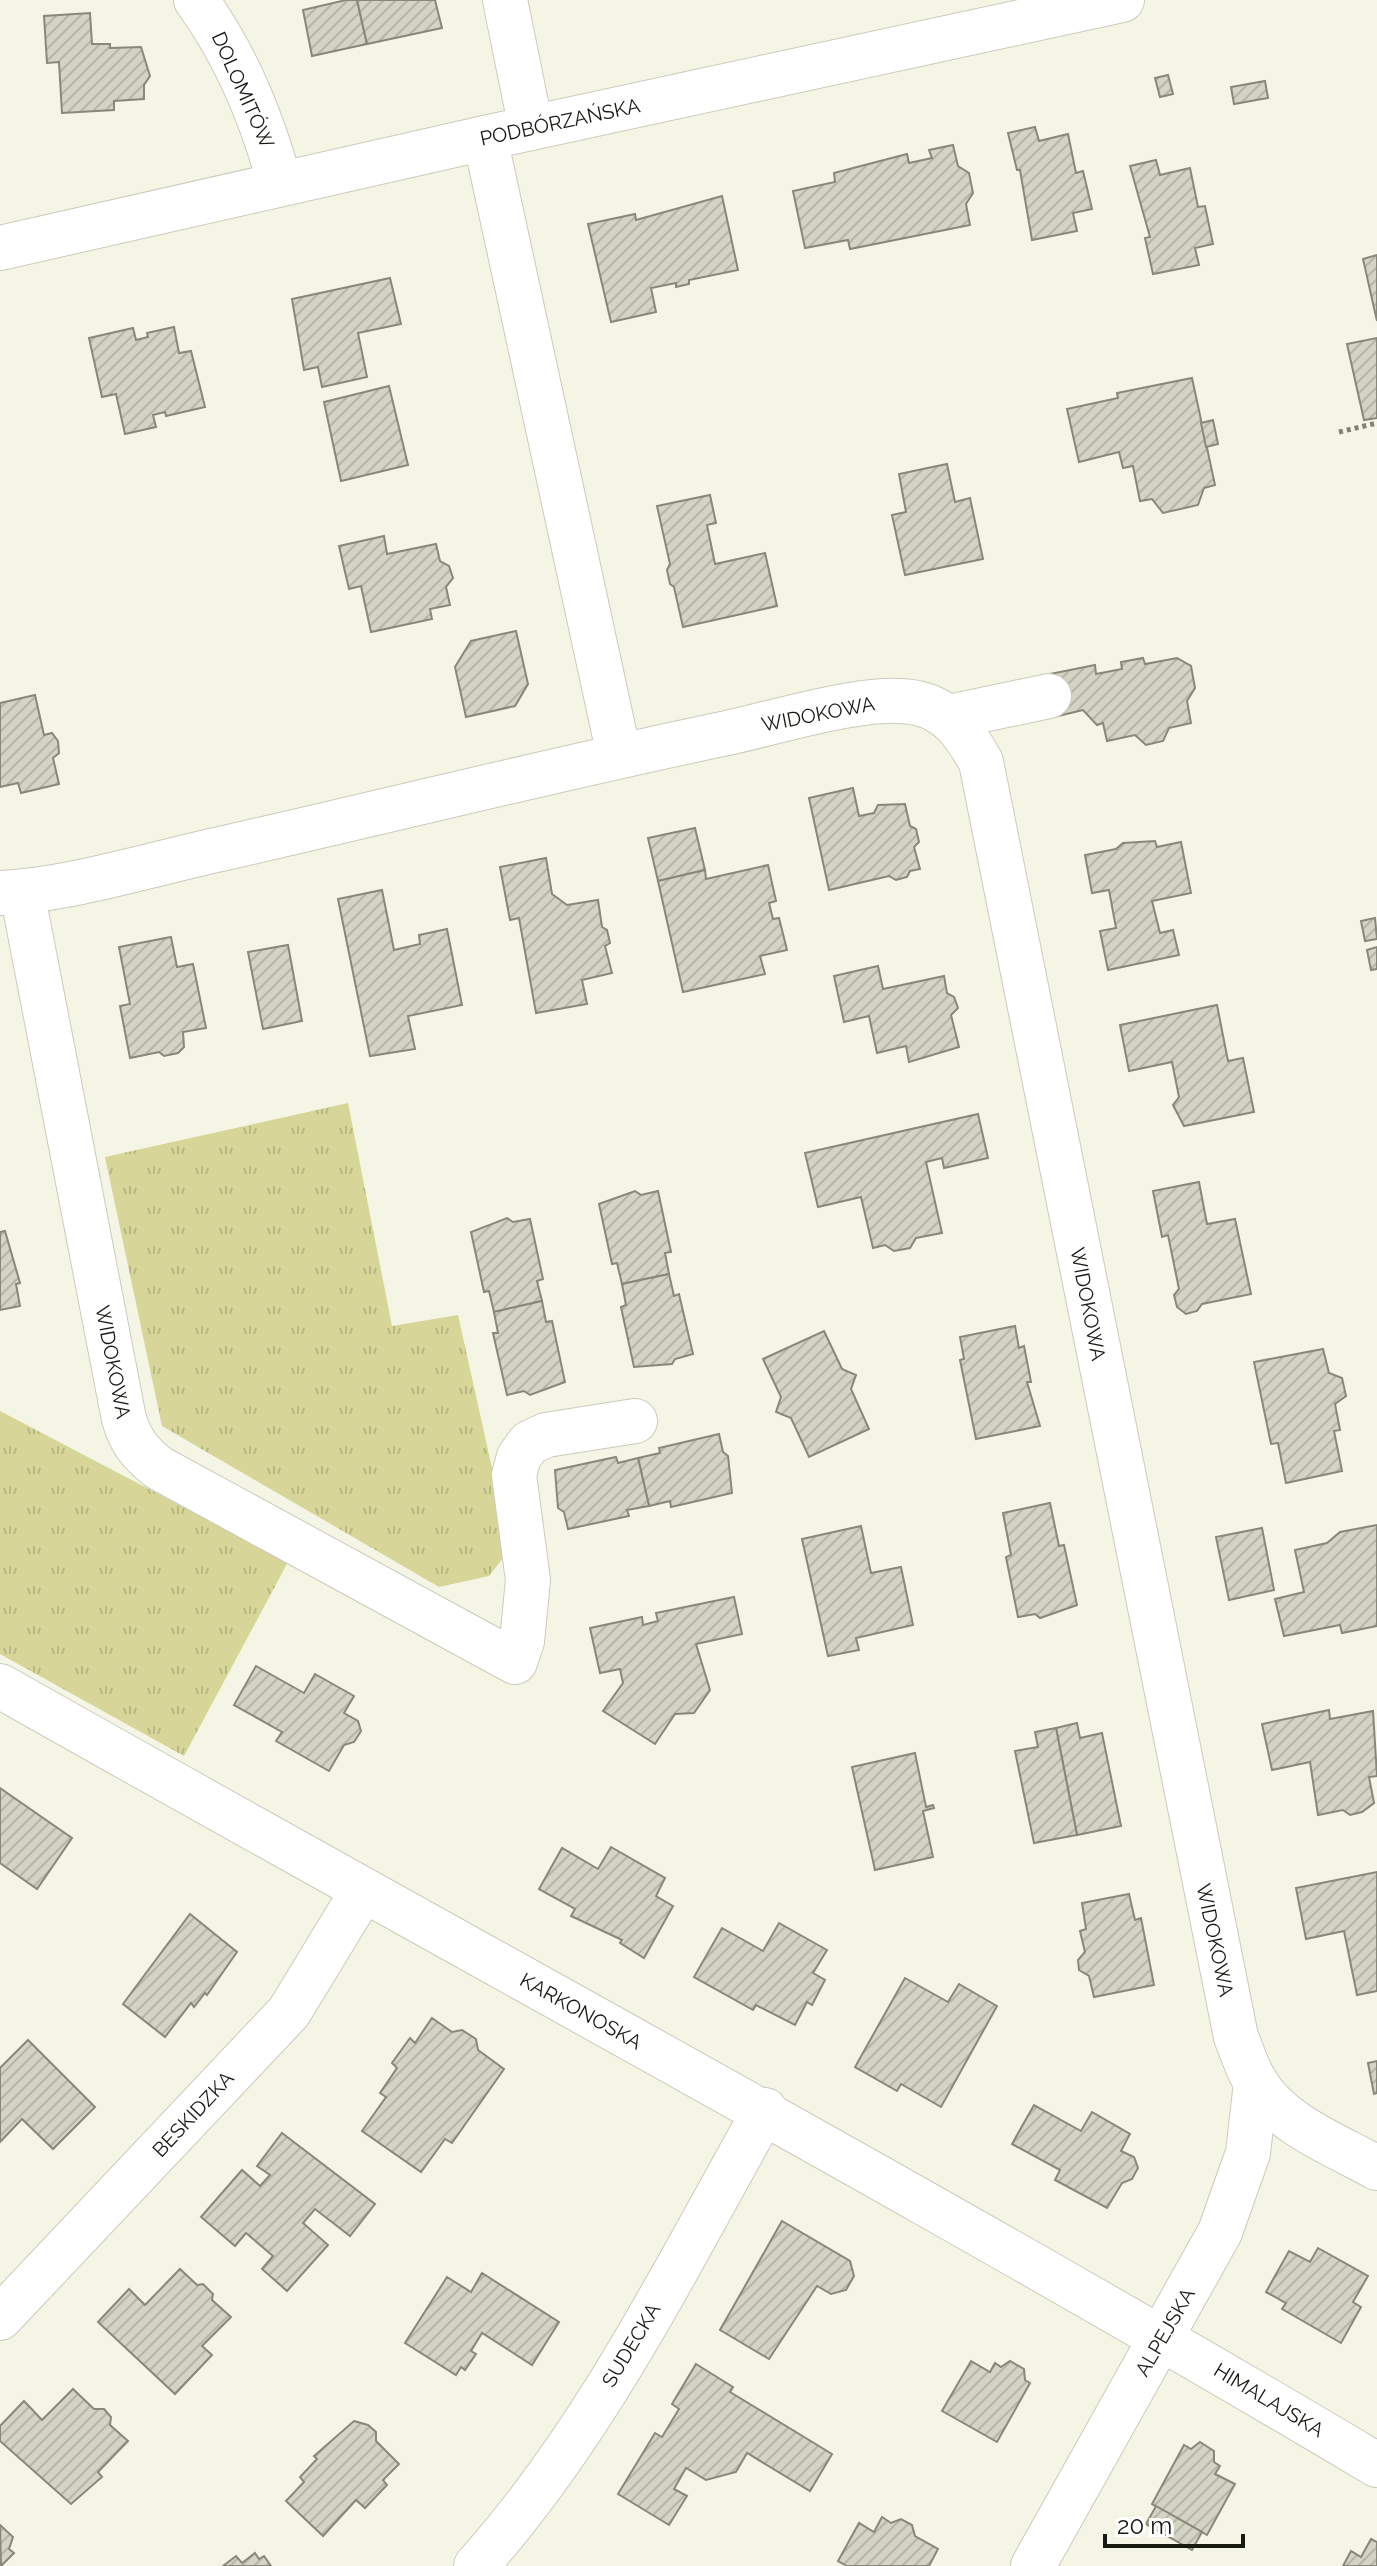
<svg xmlns="http://www.w3.org/2000/svg" width="1377" height="2566" font-family="Raleway,sans-serif">
<style>
.grass{fill:url(#grass-tufts)}
.building{fill:url(#building-hatch);stroke:#888879;stroke-width:2}
.lines{fill:none;stroke-linecap:round;stroke-linejoin:round}
.minor-casing{stroke:#cbcbbc;stroke-width:46}
.path{stroke:#818177;stroke-width:5;stroke-dasharray:4 4;stroke-linecap:butt}
.minor{stroke:#fff;stroke-width:44}
.labels{text-anchor:middle;dominant-baseline:central;stroke-width:6;stroke-linejoin:round;paint-order:stroke}
.street-label{font-size:20px;fill:#191914;stroke:#fff}
</style>
<defs>
<pattern id="grass-tufts" width="24" height="20" patternUnits="userSpaceOnUse" patternTransform="scale(2)"><rect width="24" height="20" fill="#d7d597"/><path d="M3 7l-1-3M5 7V3M7 7l1-3M15 17l-1-3M17 17v-4M19 17l1-3" fill="none" stroke="#b8b681"/></pattern>
<pattern id="building-hatch" width="6" height="6" patternUnits="userSpaceOnUse" patternTransform="scale(2)"><rect width="6" height="6" fill="#d4d4c4"/><path d="M-1 1l2-2M0 6l6-6M5 7l2-2" fill="none" stroke="#b5b5a8"/></pattern>
</defs>
<rect width="100%" height="100%" fill="#f5f5e5"/>
<g class="grass">
<path d="M348,1103l44,223 66,-11 52,234 -21,27 -50,11 -277,-161 -57,-269z"/>
<path d="M0,1411l288,151 -104,194 -184,-102z"/>
</g>
<g class="building">
<path d="M346,0h11l10,44 -55,12 -9,-46z"/>
<path d="M357,0h78l7,28 -75,16z"/>
<path d="M90,13l2,31h18v4l31,-1 9,29 -6,9v14l-30,2v9l-52,3 -3,-51 -12,1 -3,-47z"/>
<path d="M1168,75l5,19 -13,3 -5,-19z"/>
<path d="M1265,81l3,17 -34,6 -3,-17z"/>
<path d="M1035,127l4,14 29,-7 8,39 7,-2 9,38 -19,4 4,18 -45,9 -12,-70h-3l-9,-37z"/>
<path d="M953,145l5,21 11,7 4,20 -7,11 4,21 -120,24 -2,-9 -43,8 -12,-57 42,-9 -1,-9 73,-19 2,9 23,-5 -3,-8z"/>
<path d="M1156,160l4,15 30,-7 8,39 7,-1 8,38 -18,4 4,17 -46,9 -8,-36 5,-1 -20,-71z"/>
<path d="M722,196l16,74 -49,10v4l-13,3v-4l-25,5 5,24 -45,10 -23,-98 47,-10 1,6z"/>
<path d="M1377,255v66l-14,-62z"/>
<path d="M390,278l11,46 -43,9 9,44 -45,10 -4,-20 -14,3 -12,-71z"/>
<path d="M174,327l5,26 12,-2 14,56 -39,9 -1,-4 -12,3 3,12 -31,7 -9,-40 -14,3 -13,-59 44,-10 3,12 12,-3 -1,-4z"/>
<path d="M1377,338v80l-13,2 -17,-76z"/>
<path d="M1192,378l23,107 -11,3 -6,17 -35,8 -11,-14 -12,2 -7,-35 -10,2 -4,-16 -40,10 -12,-53 51,-11 -1,-5z"/>
<path d="M389,386l19,79 -67,16 -17,-79z"/>
<path d="M1213,420l5,24 -12,3 -5,-24z"/>
<path d="M947,464l8,38 15,-4 13,61 -78,16 -13,-60 14,-3 -7,-38z"/>
<path d="M710,495l6,28 -9,2 8,39 50,-11 12,53 -94,21 -9,-40 -4,-3 -3,-14 3,-6 -13,-58z"/>
<path d="M384,536l3,18 49,-10 4,17 9,5 4,12 -7,9 4,18 -20,4 2,10 -61,13 -10,-46 -12,3 -10,-43z"/>
<path d="M516,631l12,53 -13,22 -49,11 -11,-50 16,-26z"/>
<path d="M1143,658l2,6 32,-6 14,8 4,22 -8,13 4,22 -22,5 -6,13 -17,4 -11,-10 -28,6 -4,-18 -6,2 -14,-15 -25,6 -8,-42 45,-9 1,9 26,-5 -1,-7z"/>
<path d="M35,695l9,40 8,-2 6,8 1,12 -6,5 6,26 -38,9 -3,-10 -18,4v-84z"/>
<path d="M853,788l6,28 15,-3 4,-8 27,-1 5,22 6,3 3,13 -5,5 6,22 -10,2 -3,6 -11,3 -7,-4 -60,14 -20,-92z"/>
<path d="M695,828l10,42 -47,11 -10,-43z"/>
<path d="M1155,841l2,6 24,-5 10,51 -39,8 8,32 13,-3 6,25 -71,15 -8,-39 16,-3 -7,-38 -17,3 -7,-38 31,-6 7,-6z"/>
<path d="M546,858l6,36 15,11 31,-5 4,27 5,3 3,13 -5,3 7,27 -30,7 5,24 -51,9 -17,-95 -9,2 -10,-53z"/>
<path d="M768,865l8,36 -7,2 4,16 6,-1 8,32 -27,6 5,18 -82,18 -25,-111 47,-11 1,9z"/>
<path d="M382,890l12,60 26,-6 -1,-9 28,-6 15,76 -54,11 7,33 -45,7 -32,-157z"/>
<path d="M1375,918l2,21 -12,2 -4,-20z"/>
<path d="M171,937l6,30 16,-3 13,64 -23,4 1,15 -6,6 -14,3 -5,-4 -29,6 -10,-52 10,-2 -11,-57z"/>
<path d="M288,945l14,76 -39,8 -15,-77z"/>
<path d="M1377,947v22l-6,1 -4,-20z"/>
<path d="M878,966l5,23 61,-13 3,17 7,4 4,11 -7,7 8,32 -50,15 -3,-16 -29,7 -8,-37 -25,6 -10,-46z"/>
<path d="M1217,1005l11,56 15,-3 11,54 -70,14 -11,-21 6,-8 -7,-35 -43,9 -9,-46z"/>
<path d="M978,1114l10,44 -44,10 -2,-10 -16,4 16,71 -26,5 -6,10 -16,3 -9,-6 -12,3 -12,-51 -43,10 -13,-54z"/>
<path d="M1199,1182l8,42 28,-5 16,75 -49,10 -5,7 -11,3 -9,-7 -3,-12 5,-6 -11,-54 -6,2 -9,-46z"/>
<path d="M635,1191l6,4 17,-4 13,61 -6,1 4,21 -47,10 -5,-21 -5,1 -13,-60z"/>
<path d="M507,1218l6,4 17,-3 13,60 -6,2 5,20 -48,11 -5,-21 -5,1 -13,-60z"/>
<path d="M5,1231l15,52 -4,1 4,22 -20,4v-78z"/>
<path d="M669,1274l5,22 5,-2 14,60 -18,5 -3,5 -38,3 -13,-60 5,-2 -4,-21z"/>
<path d="M542,1301l4,21 6,-1 13,61 -35,13 -6,-4 -17,4 -14,-62h5l-4,-21z"/>
<path d="M1015,1326l4,22 5,-2 7,36h-4l13,44 -64,13 -16,-79 4,-1 -4,-22z"/>
<path d="M824,1331l18,38 14,6 -5,14 18,40 -60,28 -18,-39 -15,-6 5,-15 -18,-38z"/>
<path d="M1323,1349l6,24 13,5 4,18 -11,8 5,26 -6,1 8,40 -56,12 -8,-40 -7,1 -17,-82z"/>
<path d="M719,1434l4,18 5,4 4,37 -61,14 -1,-6 -21,5 -11,-48 22,-5 -1,-5z"/>
<path d="M616,1457l2,6 20,-5 11,48 -22,4 2,6 -61,13 -4,-17 -6,-4 -3,-38z"/>
<path d="M1050,1503l9,43 5,-1 13,60 -37,13 -5,-4 -17,3 -12,-60 5,-2 -8,-42z"/>
<path d="M1377,1525v101l-35,7 -2,-8 -56,11 -9,-37 29,-7 -9,-42 32,-7 13,-11z"/>
<path d="M861,1526l10,47 30,-6 12,58 -57,13 3,12 -31,6 -26,-117z"/>
<path d="M1262,1528l12,62 -45,10 -13,-63z"/>
<path d="M734,1597l8,37 -46,10 14,46 -16,23 -19,1 -20,30 -52,-33 20,-28 -3,-14 -20,4 -10,-45 52,-11 1,8 15,-4 -2,-8z"/>
<path d="M256,1666l48,27 11,-19 39,22 -10,17 14,8 3,10 -7,11 -10,3 -15,26 -53,-30 6,-9 -48,-27z"/>
<path d="M1329,1710l1,9 43,-8 4,65 -8,1 5,26 -12,9 -12,3 -7,-5 -25,5 -8,-53 -38,8 -10,-46z"/>
<path d="M1077,1723l3,15 22,-5 19,93 -44,9 -21,-107z"/>
<path d="M1056,1728l21,107 -43,8 -19,-92 23,-4 -3,-15z"/>
<path d="M915,1753l11,54 7,-2 1,3 -11,3 10,46 -58,13 -23,-103z"/>
<path d="M0,1788l72,50 -35,51 -37,-26z"/>
<path d="M611,1847l54,31 -9,18 17,10 -29,52 -24,-15 2,-3 -51,-24 4,-7 -36,-20 23,-41 36,21z"/>
<path d="M1377,1872v119l-20,4 -13,-64 -38,8 -10,-51z"/>
<path d="M1129,1894l6,26 6,-2 13,67 -60,12 -5,-21 -10,-6 -1,-10 7,-8 -5,-21 6,-2 -4,-26z"/>
<path d="M190,1914l47,38 -30,43 -2,-2 -11,14 -3,-4 -26,34 -42,-33z"/>
<path d="M779,1923l48,27 -14,23 12,7 -13,25 -5,-3 -12,23 -39,-20 -3,5 -59,-33 28,-49 41,23z"/>
<path d="M905,1978l43,24 11,-18 38,22 -56,101 -40,-23 -4,7 -42,-24z"/>
<path d="M432,2018l20,14 10,-2 14,9 2,11 26,19 -52,74 -7,-4 -24,33 -59,-41 24,-34 -6,-4 17,-25 -5,-5 18,-25 5,5z"/>
<path d="M28,2040l67,67 -42,42 -31,-30 -22,23v-74z"/>
<path d="M1377,2061v32l-3,1 -6,-31z"/>
<path d="M1034,2105l47,26 11,-19 38,22 -9,17 13,6 4,11 -6,11 -10,4 -15,25 -52,-28 5,-10 -48,-26z"/>
<path d="M282,2133l93,71 -25,32 -35,-27 -12,14 25,22 -41,46 -25,-22 11,-13 -27,-23 -11,13 -34,-29 41,-47 18,16 10,-11 -13,-9z"/>
<path d="M782,2221l68,40 4,15 -8,14 -15,4 -14,-8 -48,73 -49,-29z"/>
<path d="M1318,2248l50,28 -15,26 8,5 -20,36 -59,-34 4,-6 -20,-11 23,-41 21,11z"/>
<path d="M180,2269l17,16 6,-1 10,10 -1,6 19,17 -29,29 10,9 -37,39 -77,-72 31,-33 16,16z"/>
<path d="M482,2273l77,49 -27,43 -50,-32 -11,18 5,3 -11,16 -4,-3 -5,8 -51,-32 42,-66 24,15z"/>
<path d="M971,2361l19,11 5,-9 6,4 9,-6 14,8 1,11 5,3 -33,59 -55,-31z"/>
<path d="M696,2364l37,23 -3,5 102,62 -22,37 -63,-38 -11,19 -30,8 -20,-12 -12,21 13,7 -18,29 -51,-31 37,-61 7,4 17,-28 -7,-5z"/>
<path d="M73,2389l21,20h10l7,8 -1,8 18,16 -30,31 4,5 -31,27 -71,-63v-15l24,-25 18,19z"/>
<path d="M354,2421l14,4 8,7v9l23,23 -16,16 4,5 -22,23 -9,-8 -33,36 -37,-35 18,-19 -4,-5 17,-18 -3,-3z"/>
<path d="M1200,2442l14,9v11l6,4 -5,8 20,10 -28,51 -55,-31 32,-59 7,4z"/>
<path d="M1156,2506l46,26 -10,18 -46,-26z"/>
<path d="M882,2517l9,6 10,-4 11,6 3,11 23,13 -9,17h-82l-9,-5 21,-38 15,9z"/>
<path d="M0,2525l13,12 -4,12 5,4 -13,13z"/>
<path d="M1371,2539l6,3v24h-34l8,-15 10,6z"/>
<path d="M255,2553l4,6 5,-3 7,10h-48l13,-10 6,7z"/>
</g>
<g class="lines">
<defs>
<g id="minor">
<path d="M196,0c41,56 66,118 84,184"/>
<path d="M505,0l26,128"/>
<path d="M485,138l134,617"/>
<path d="M0,248l485,-110 637,-138"/>
<path d="M949,717l100,-21"/>
<path d="M22,892l102,527c7,23 16,34 35,49l356,194 7,-21 6,-61 -14,-105 5,-18 10,-14 17,-8 89,-14"/>
<path d="M0,893c70,-3 155,-30 225,-45 168,-38 334,-80 502,-115 48,-10 144,-41 190,-30 33,7 49,32 64,59l255,1275c6,14 11,32 20,46 25,42 80,62 121,85"/>
<path d="M0,1686c459,260 923,509 1377,779"/>
<path d="M0,2318l289,-306 73,-120"/>
<path d="M476,2566c120,-134 201,-300 289,-456"/>
<path d="M1033,2566l187,-334 28,-79 8,-70"/>
</g>
</defs>
<use href="#minor" class="minor-casing"/>
<path class="path" d="M1339,432l38,-9"/>
<use href="#minor" class="minor"/>
</g>
<g class="labels">
<g class="street-label">
<text transform="translate(243 90) rotate(66)">DOLOMITÓW</text>
<text transform="translate(560 122) rotate(-12)">PODBÓRZAŃSKA</text>
<text transform="translate(818 714) rotate(-11)">WIDOKOWA</text>
<text transform="translate(1088 1304) rotate(79)">WIDOKOWA</text>
<text transform="translate(113 1362) rotate(79)">WIDOKOWA</text>
<text transform="translate(1215 1940) rotate(78)">WIDOKOWA</text>
<text transform="translate(581 2011) rotate(29)">KARKONOSKA</text>
<text transform="translate(193 2114) rotate(-47)">BESKIDZKA</text>
<text transform="translate(1165 2332) rotate(-60)">ALPEJSKA</text>
<text transform="translate(631 2345) rotate(-59)">SUDECKA</text>
<text transform="translate(1269 2400) rotate(31)">HIMALAJSKA</text>
</g>
</g>
<path d="M1105 2534v12h138v-12" fill="none" stroke="#191914" stroke-width="4"/>
<text x="1117" y="2534" font-size="24" fill="#191914" stroke="#ffffff" stroke-width="6" paint-order="stroke">20 m</text>
</svg>
